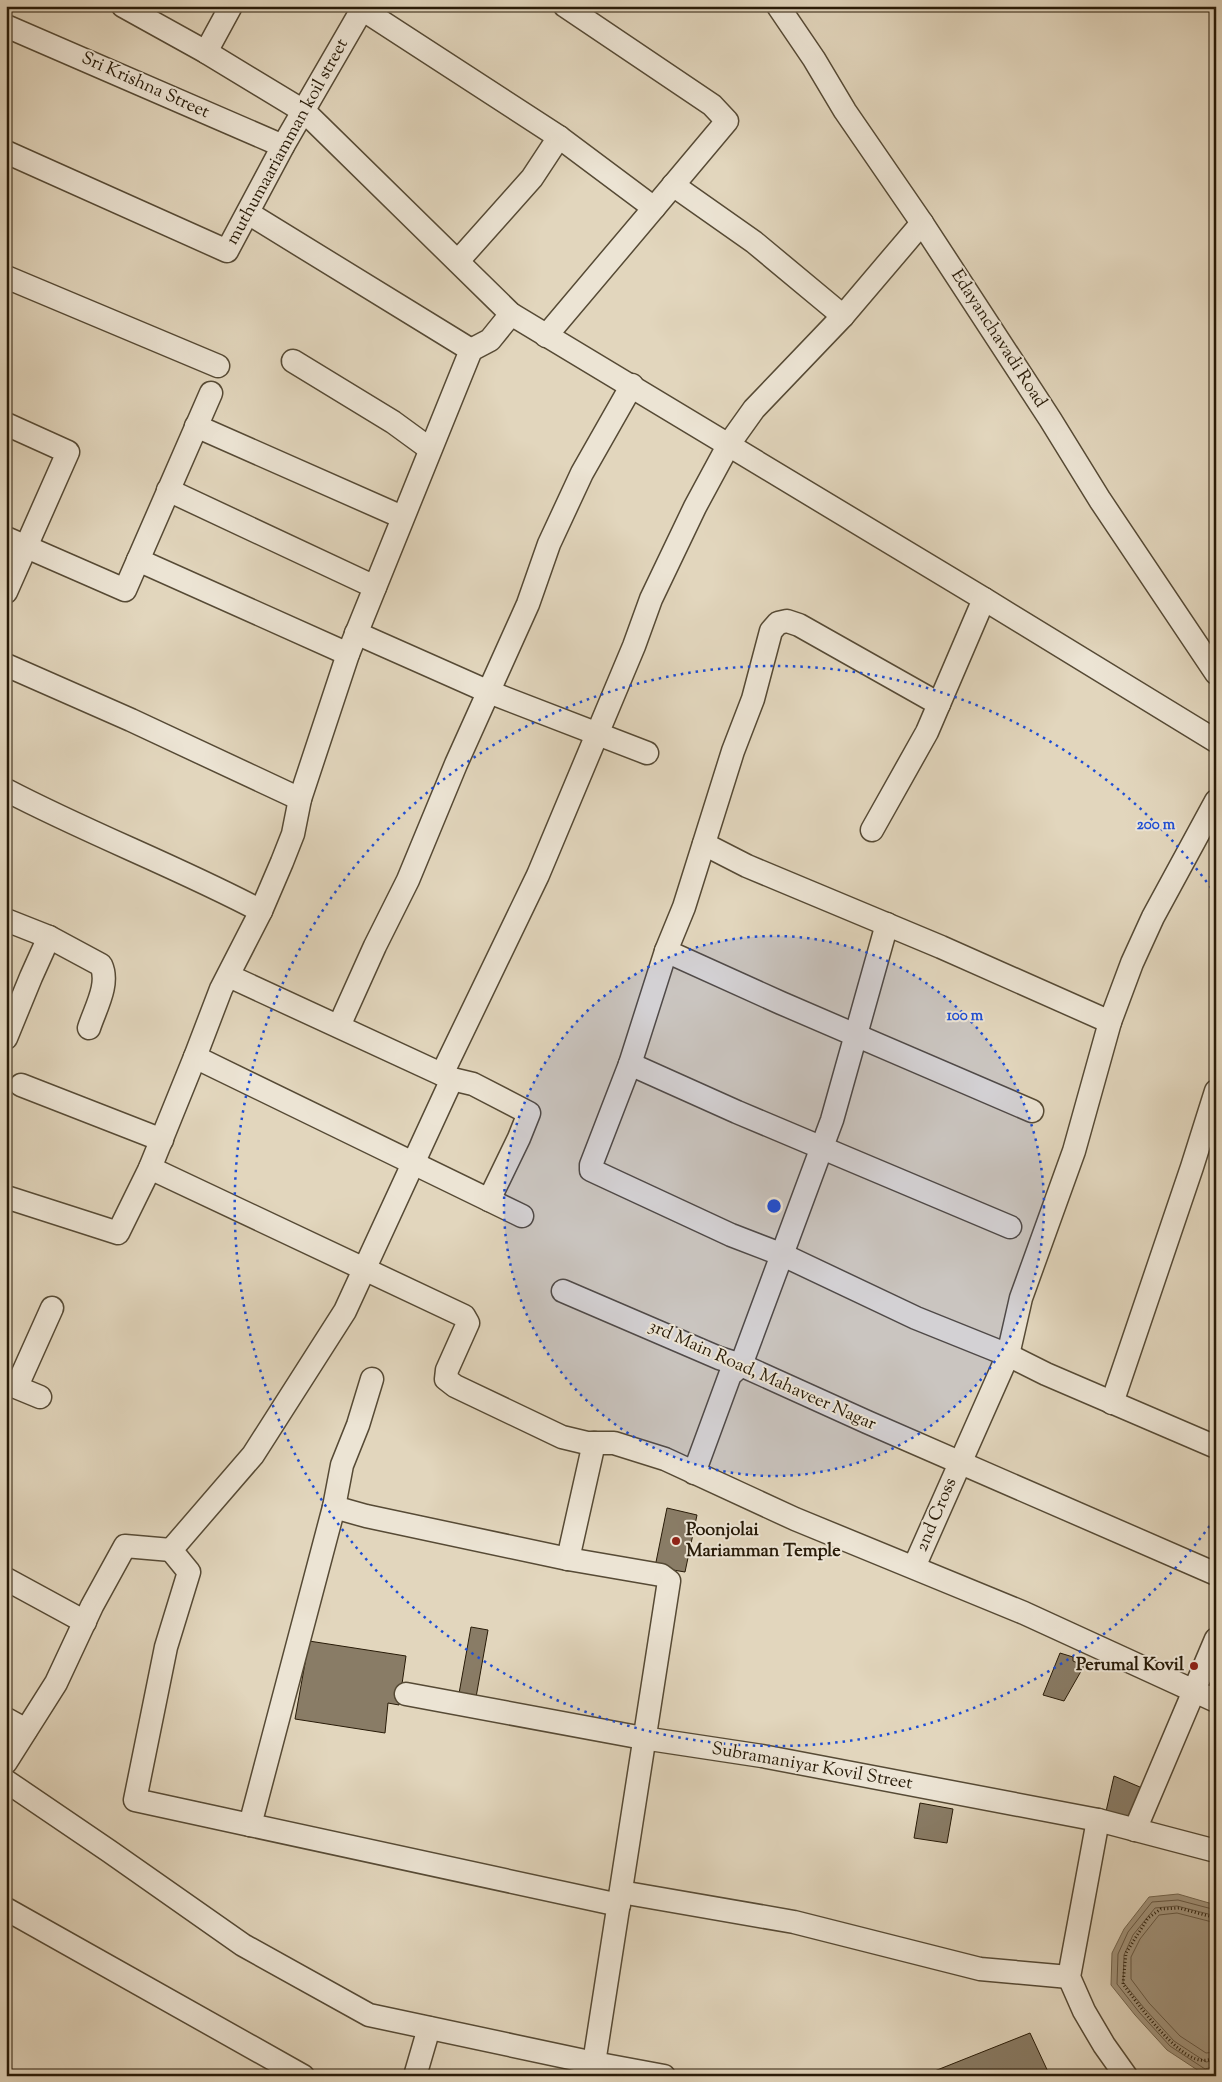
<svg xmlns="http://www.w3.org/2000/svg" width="1222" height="2082" font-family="'Sorts Mill Goudy',serif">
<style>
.water{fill:#a3967f;stroke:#72654f}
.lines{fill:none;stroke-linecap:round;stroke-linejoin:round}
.shore{stroke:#665844;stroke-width:1}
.building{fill:#897c66;stroke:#281b08}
.minor-casing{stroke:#564a35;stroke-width:25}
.path{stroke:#281b08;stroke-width:3;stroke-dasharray:1 2.5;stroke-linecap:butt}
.minor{stroke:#ece4d4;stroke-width:22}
.ring{fill:none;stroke:#1d4ed8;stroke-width:2.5;stroke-dasharray:2.5 5}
.poi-dot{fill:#8f2418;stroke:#ece4d4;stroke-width:2}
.labels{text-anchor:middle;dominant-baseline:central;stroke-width:4;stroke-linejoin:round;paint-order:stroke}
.street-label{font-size:18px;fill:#281b08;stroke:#ece4d4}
.poi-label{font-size:18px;font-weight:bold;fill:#281b08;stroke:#ece4d4;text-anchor:start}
.centre{fill:#1d4ed8;stroke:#ece4d4;stroke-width:2.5}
.ring-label{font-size:15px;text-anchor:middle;font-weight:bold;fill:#1d4ed8;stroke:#ece4d4;stroke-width:4;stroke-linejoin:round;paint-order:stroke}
</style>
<rect width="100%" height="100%" fill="#e2d6bd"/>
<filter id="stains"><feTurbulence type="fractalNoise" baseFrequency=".004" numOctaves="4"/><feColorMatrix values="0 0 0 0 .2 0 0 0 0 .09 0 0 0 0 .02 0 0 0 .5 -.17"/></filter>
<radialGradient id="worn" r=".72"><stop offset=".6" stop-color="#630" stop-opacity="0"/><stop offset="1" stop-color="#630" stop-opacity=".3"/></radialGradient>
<path class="water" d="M1178,1894l38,11v165l-11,5 -38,-25 -32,-35 -24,-30 1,-32 12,-24 25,-32z"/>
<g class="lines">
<g class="shore">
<path d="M1216,1910l-38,-10 -26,2 -24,30 -10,22 -1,30 22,28 31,34 35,23 11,-3"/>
<path d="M1216,1916l-39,-10 -22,2 -22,27 -9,20 -1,27 21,26 30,33 32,21 10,-2"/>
<path d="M1216,1923l-39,-10 -18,2 -19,24 -9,18v22l18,24 31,33 26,17 10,-1"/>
</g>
</g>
<g class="building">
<path d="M667,1508l30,7 -12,57 -30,-5z"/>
<path d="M471,1627l17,3 -13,73 -17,-4z"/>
<path d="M309,1641l97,15 -7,49 -11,-2 -3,30 -90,-14z"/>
<path d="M1060,1653l13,4v4l11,5 -20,35 -21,-6z"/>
<path d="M1114,1776l40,17 -12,34 -37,-11z"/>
<path d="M920,1803l33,6 -6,34 -33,-5z"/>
<path d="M1030,2033l20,43h-117l-1,-4z"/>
</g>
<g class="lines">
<defs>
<g id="minor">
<path d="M123,6l83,46 99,60 206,202 473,285 -57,133 -55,98"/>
<path d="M565,6l147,99 15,16 -73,87"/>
<path d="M778,6l36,53 31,52 77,112 128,196 50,81 116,173"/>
<path d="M362,9l197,128 95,71 -108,128"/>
<path d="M6,26l277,120"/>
<path d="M206,52l25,-46"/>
<path d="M6,152l221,99 56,-105 81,-140"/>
<path d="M673,185l81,57 89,74"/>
<path d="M248,213l223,137 -123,304 -48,145 -7,35 -11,28 -21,49 -40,78 -26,68 327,159"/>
<path d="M458,261l74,-83 27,-41"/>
<path d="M6,277l212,89"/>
<path d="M471,350l19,-10 21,-26"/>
<path d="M293,361l100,61 37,27"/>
<path d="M6,424l62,28 -62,140"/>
<path d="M196,426l206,91"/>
<path d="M168,490l207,97"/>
<path d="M6,538l119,52 86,-197"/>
<path d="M138,560l210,94"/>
<path d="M984,599l232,142"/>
<path d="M356,633l133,59 158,61"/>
<path d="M6,665l125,55 169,79"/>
<path d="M939,704l-140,-79 -12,-4 -9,2 -7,8 -18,68 -20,52 -49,156 -18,44 -36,113 -39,101v5l140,65 52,20 133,63 92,37 13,-57 53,-147 36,-129 22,-59 21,-46 63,-116"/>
<path d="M6,790c84,44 172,77 255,121"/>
<path d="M704,844l43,22 194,81 169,75"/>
<path d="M6,920l43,17 52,28c9,19 -6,44 -12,63"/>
<path d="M666,951l115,52 251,108"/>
<path d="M229,976l223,103 21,5 56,29 -10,25 -30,62"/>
<path d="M339,1026l36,-80 33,-66 48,-116 72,-160 21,-60 33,-71 50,-88"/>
<path d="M6,1038l25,-61 18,-40"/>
<path d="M630,1064l107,48 273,115"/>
<path d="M442,1074l96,-199 96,-229 17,-47 44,-92 34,-63 25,-35 89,-93 79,-93"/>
<path d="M21,1085l141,55"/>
<path d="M150,1168l314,148 4,7 -21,47 -1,9 9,7 107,51 25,6h27l51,16 130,60 229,94 192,88"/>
<path d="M6,1197l112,36 32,-65 45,-111"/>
<path d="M563,1291l156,67 22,7 126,57 349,152"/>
<path d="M372,1379l-14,46 -16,40 -8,42 -84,318 369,80"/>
<path d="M6,1383l34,14"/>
<path d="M17,1386l35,-78"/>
<path d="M1112,1403l80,-236 24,-76"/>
<path d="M694,1473l36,-98 11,-10 91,-245 55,-196"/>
<path d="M334,1507l32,9 202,43 93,16 8,6 -75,482 70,13"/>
<path d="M568,1559l26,-116"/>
<path d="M914,1567l94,-212 38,19 170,73"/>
<path d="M6,1579l79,43"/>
<path d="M406,1694l237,44 119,18 336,64 118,31"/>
<path d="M6,1719l20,11"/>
<path d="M6,1762l50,-79 36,-77 33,-60 46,4"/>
<path d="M6,1781l103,70 134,94 126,70 225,48 -3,13"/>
<path d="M1098,1820l-29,157 15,34 20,34 22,31"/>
<path d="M250,1825l-115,-25 31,-153 23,-75 -18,-22 82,-95 92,-144 107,-232"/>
<path d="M1135,1830l81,-191"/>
<path d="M621,1892l173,30 186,47 89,8"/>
<path d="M6,1909l297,167"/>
<path d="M415,2076l14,-48"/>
</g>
</defs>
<use href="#minor" class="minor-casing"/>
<path class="path" d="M1216,1918l-37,-10 -18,1 -13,9 -22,35 -3,31c15,20 52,72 77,76 5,1 11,-1 16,-1"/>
<use href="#minor" class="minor"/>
</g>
<circle cx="774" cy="1206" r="270" fill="#1d4ed8" fill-opacity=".12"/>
<g class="ring">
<circle cx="774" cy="1206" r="270"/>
<path d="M1214 1520A540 540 0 1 1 1214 892"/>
</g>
<g class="poi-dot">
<circle cx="676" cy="1541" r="5"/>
<circle cx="1194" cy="1666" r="5"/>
</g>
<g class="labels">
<g class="street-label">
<text transform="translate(145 86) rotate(24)">Sri Krishna Street</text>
<text transform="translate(288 142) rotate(-61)">muthumaariamman koil street</text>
<text transform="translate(998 339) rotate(57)">Edayanchavadi Road</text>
<text transform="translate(762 1376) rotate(24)">3rd Main Road, Mahaveer Nagar</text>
<text transform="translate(937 1515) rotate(-67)">2nd Cross</text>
<text transform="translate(812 1767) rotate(10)">Subramaniyar Kovil Street</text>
</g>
<g class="poi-label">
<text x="686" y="1531">Poonjolai<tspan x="686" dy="21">Mariamman Temple</tspan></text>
<text x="1184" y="1666" text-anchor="end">Perumal Kovil</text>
</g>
</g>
<circle cx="774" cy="1206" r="8" class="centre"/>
<g class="ring-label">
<text x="1156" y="829">200 m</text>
<text x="965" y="1020">100 m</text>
</g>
<rect width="1222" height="2082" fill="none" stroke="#e2d6bd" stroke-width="25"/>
<rect x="8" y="8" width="1207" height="2067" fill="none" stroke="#281b08" stroke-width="2.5"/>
<rect x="12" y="12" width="1197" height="2057" fill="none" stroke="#281b08"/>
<rect width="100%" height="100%" filter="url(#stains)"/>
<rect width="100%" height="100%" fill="url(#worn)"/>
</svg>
